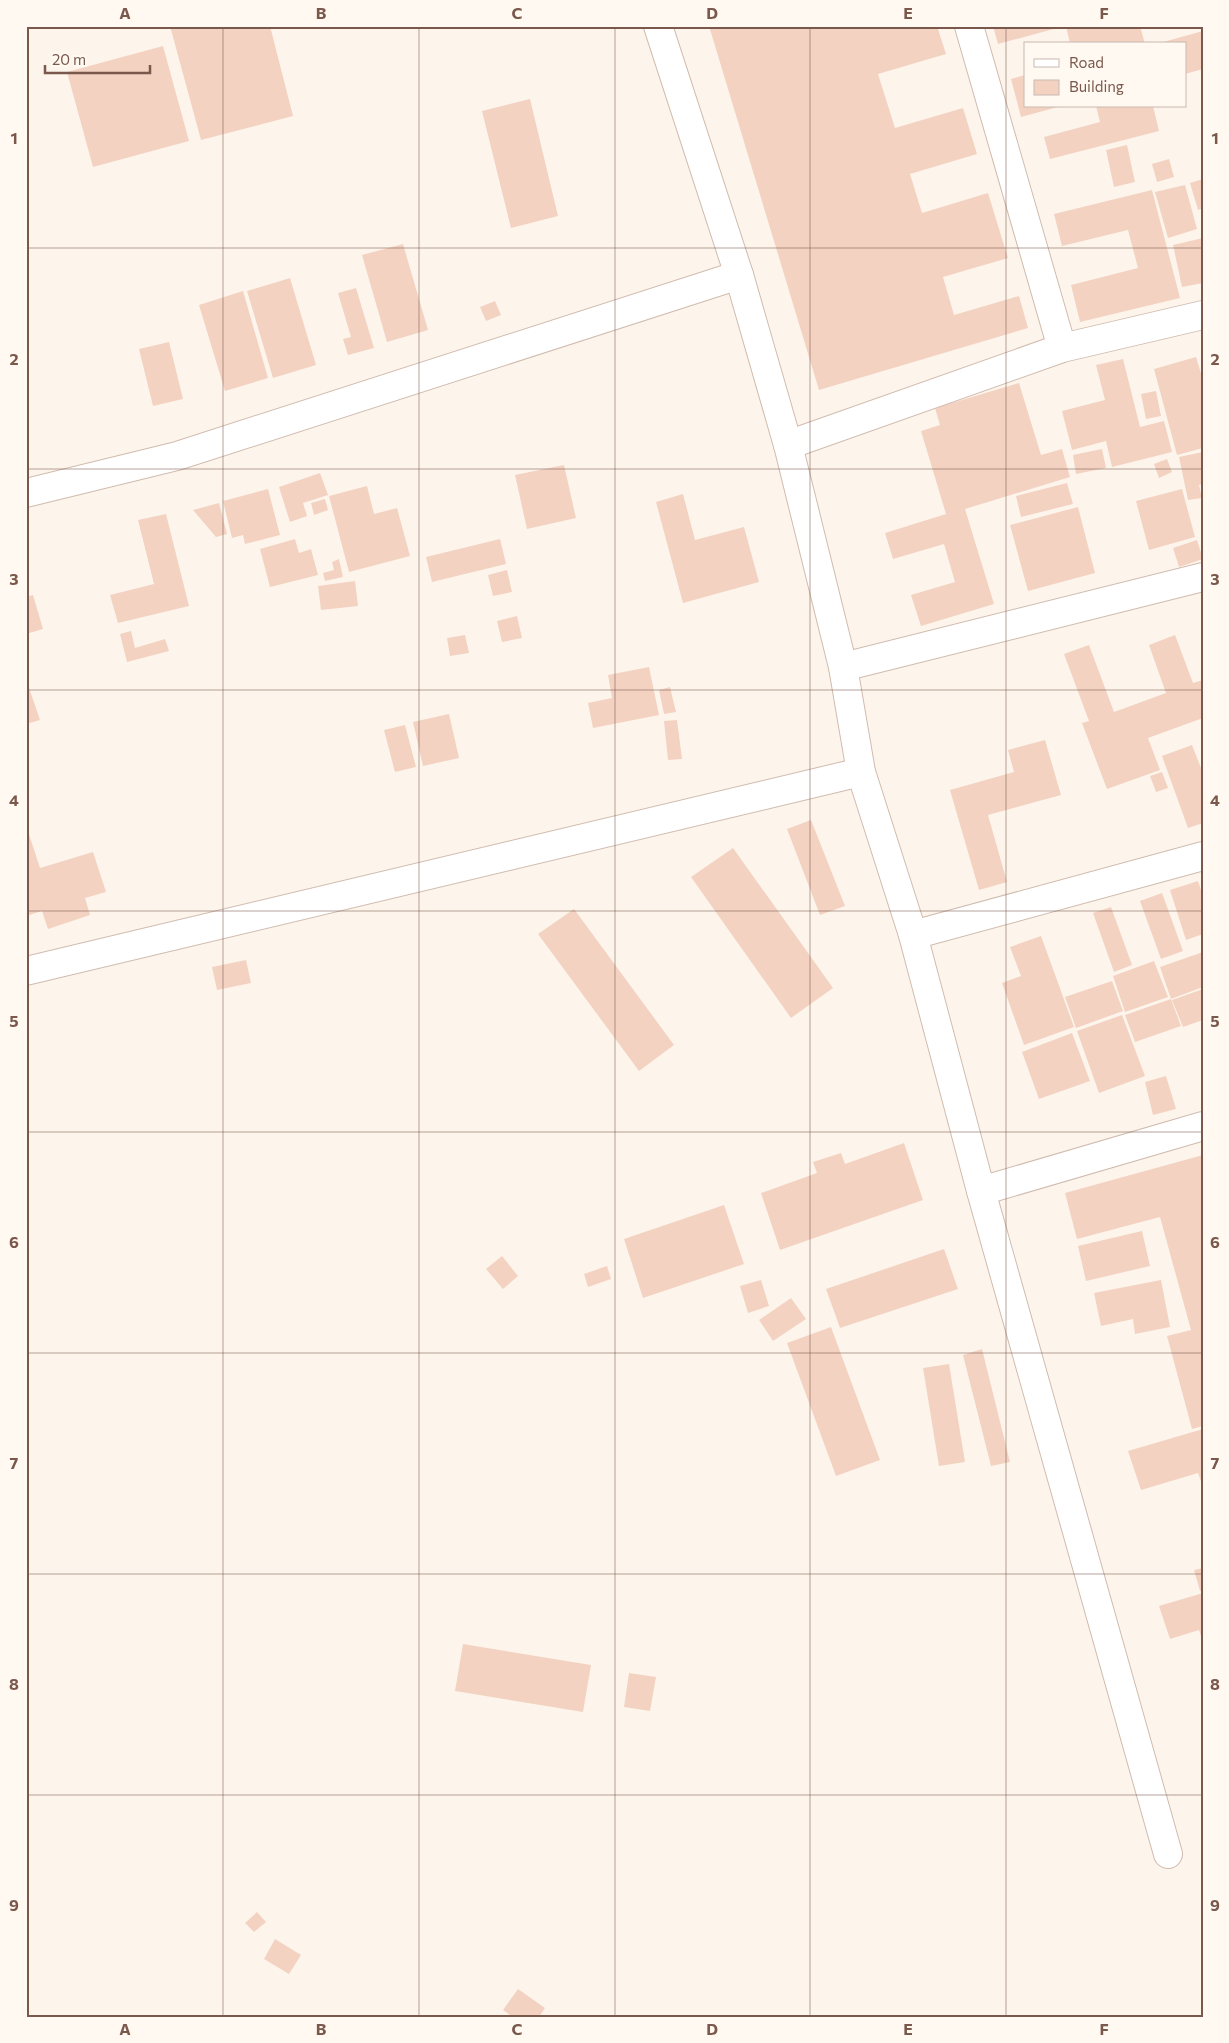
<svg xmlns="http://www.w3.org/2000/svg" width="1229" height="2043" font-family="Commissioner,sans-serif">
<style>
.building{fill:#f3d2c2}
.lines{fill:none;stroke-linecap:round;stroke-linejoin:round}
.street-casing{stroke:#d1bbaf;stroke-width:30}
.street{stroke:#fff;stroke-width:28}
.grid{fill:none;stroke:#7a594c;stroke-width:1;stroke-opacity:0.55}
.neatline{fill:none;stroke:#7a594c;stroke-width:2}
.grid-label{font-size:16px;text-anchor:middle;font-weight:bold;fill:#7a594c}
</style>
<rect width="100%" height="100%" fill="#fdf5eb"/>
<g class="building">
<path d="M170,26h100l23,90 -92,24z"/>
<path d="M709,26h228l9,28 -68,20 17,54 68,-20 14,46 -67,20 12,39 66,-20 20,65 -65,19 11,38 65,-19 9,32 -209,62z"/>
<path d="M993,26h68v1l-63,17z"/>
<path d="M1066,26h74l5,18h-75z"/>
<path d="M1203,31v38l-18,5v-30h-29z"/>
<path d="M163,46l26,95 -96,26 -26,-95z"/>
<path d="M1025,75v31l33,1 -37,10 -10,-38z"/>
<path d="M530,99l28,117 -47,12 -29,-117z"/>
<path d="M1096,106h57l6,25 -109,28 -6,-22 56,-15z"/>
<path d="M1127,145l8,37 -21,5 -8,-37z"/>
<path d="M1169,159l5,18 -17,5 -5,-18z"/>
<path d="M1203,179v29l-5,2 -8,-27z"/>
<path d="M1185,185l12,44 -29,9 -13,-46z"/>
<path d="M1152,190l28,108 -100,24 -9,-37 67,-17 -10,-38 -66,16 -8,-32z"/>
<path d="M1203,238v45l-21,4 -9,-42z"/>
<path d="M403,244l25,86 -41,12 -25,-87z"/>
<path d="M290,278l26,87 -43,13 -26,-87z"/>
<path d="M356,288l18,60 -26,7 -5,-16 8,-2 -13,-44z"/>
<path d="M243,291l25,87 -43,13 -26,-86z"/>
<path d="M495,301l6,14 -15,6 -6,-14z"/>
<path d="M169,342l14,57 -30,7 -14,-57z"/>
<path d="M1196,357l7,23v68l-26,7 -23,-86z"/>
<path d="M1123,359l17,68 24,-6 8,31 -60,15 -6,-26 -34,9 -10,-39 43,-11 -9,-35z"/>
<path d="M1019,383l22,72 21,-6 8,28 -105,32 29,95 -73,22 -10,-31 44,-13 -11,-38 -51,15 -8,-26 61,-19 -25,-83 19,-6 -5,-17z"/>
<path d="M1156,391l5,25 -15,3 -5,-25z"/>
<path d="M1102,449l4,19 -30,6 -3,-19z"/>
<path d="M1203,452v32l-4,1 3,13 -14,2 -9,-43z"/>
<path d="M1167,459l5,13 -13,6 -5,-14z"/>
<path d="M564,465l12,53 -49,11 -12,-54z"/>
<path d="M320,473l8,22 -25,8 4,13 -17,6 -11,-35z"/>
<path d="M1067,483l6,21 -52,13 -5,-21z"/>
<path d="M367,486l7,28 23,-6 13,48 -61,16 -20,-76z"/>
<path d="M268,489l12,46 -35,9 -2,-9 -11,3 -9,-37z"/>
<path d="M1182,489l13,48 -46,13 -13,-49z"/>
<path d="M683,494l12,46 49,-13 15,55 -76,21 -27,-101z"/>
<path d="M325,499l3,11 -14,5 -3,-12z"/>
<path d="M219,503l8,31 -11,3 -23,-27z"/>
<path d="M1078,507l17,66 -67,18 -18,-66z"/>
<path d="M166,514l23,92 -71,17 -8,-28 44,-11 -16,-64z"/>
<path d="M295,539l4,14 12,-4 7,26 -48,12 -10,-38z"/>
<path d="M500,539l6,25 -74,18 -6,-25z"/>
<path d="M1197,540l6,19 -24,8 -6,-19z"/>
<path d="M339,559l4,18 -18,4 -2,-8 11,-3 -2,-8z"/>
<path d="M507,570l5,22 -19,4 -5,-21z"/>
<path d="M355,581l3,25 -37,4 -3,-24z"/>
<path d="M33,595l10,34 -17,5v-37z"/>
<path d="M517,616l5,22 -20,4 -5,-21z"/>
<path d="M131,631l4,17 30,-9 4,12 -42,11 -7,-28z"/>
<path d="M465,635l4,18 -19,3 -3,-18z"/>
<path d="M1175,635l18,48 10,-3v38l-55,20 12,32 -53,19 -25,-66 7,-2 -25,-67 25,-9 25,67 52,-19 -17,-48z"/>
<path d="M649,667l10,48 -66,13 -5,-25 24,-5 -4,-23z"/>
<path d="M26,679l14,41 -14,4z"/>
<path d="M670,687l6,25 -12,2 -5,-24z"/>
<path d="M449,714l10,44 -36,8 -10,-44z"/>
<path d="M677,720l5,39 -14,1 -4,-39z"/>
<path d="M405,725l11,42 -21,5 -11,-42z"/>
<path d="M1045,740l16,55 -73,20 19,67 -28,8 -29,-100 64,-18 -6,-22z"/>
<path d="M1192,745l11,28v50l-15,5 -26,-72z"/>
<path d="M1162,772l6,16 -12,4 -6,-16z"/>
<path d="M811,820l34,86 -25,9 -33,-86z"/>
<path d="M26,825l14,43 53,-16 13,40 -21,6 5,17 -42,14 -6,-18 -16,5z"/>
<path d="M733,848l100,140 -42,30 -100,-141z"/>
<path d="M1198,881l5,15v38l-17,6 -16,-50z"/>
<path d="M1162,893l21,58 -22,8 -21,-58z"/>
<path d="M1111,907l21,58 -18,7 -21,-59z"/>
<path d="M574,909l100,136 -35,26 -101,-137z"/>
<path d="M1041,936l33,91 -50,18 -22,-62 19,-7 -11,-29z"/>
<path d="M1203,952v35l-32,12 -11,-32z"/>
<path d="M246,960l5,23 -34,7 -5,-23z"/>
<path d="M1154,961l14,36 -43,15 -12,-36z"/>
<path d="M1112,981l11,30 -47,17 -11,-31z"/>
<path d="M1203,989v31l-20,7 -11,-27z"/>
<path d="M1171,999l10,27 -46,16 -10,-27z"/>
<path d="M1122,1015l23,61 -46,17 -22,-62z"/>
<path d="M1072,1033l18,48 -51,18 -17,-47z"/>
<path d="M1166,1076l10,33 -23,6 -8,-33z"/>
<path d="M904,1143l19,57 -143,50 -19,-57 56,-20 -4,-11 28,-9 4,11z"/>
<path d="M1203,1155v271l-11,3 -25,-93 24,-6 -31,-113 -83,22 -12,-46z"/>
<path d="M724,1205l20,59 -101,34 -19,-59z"/>
<path d="M1142,1231l8,35 -64,15 -8,-35z"/>
<path d="M944,1249l14,40 -118,39 -14,-39z"/>
<path d="M502,1256l16,20 -15,13 -17,-20z"/>
<path d="M607,1266l4,13 -23,8 -4,-13z"/>
<path d="M761,1280l8,26 -21,7 -8,-27z"/>
<path d="M1161,1280l9,47 -35,7 -2,-15 -32,7 -7,-33z"/>
<path d="M791,1298l15,21 -33,22 -14,-21z"/>
<path d="M831,1327l49,133 -44,16 -49,-133z"/>
<path d="M982,1349l28,113 -19,4 -28,-111z"/>
<path d="M949,1364l16,98 -26,4 -16,-98z"/>
<path d="M1203,1429v58l-5,-14 -57,17 -13,-39z"/>
<path d="M1203,1568v22l-3,1 -6,-21z"/>
<path d="M1203,1593v49l-4,-12 -29,9 -11,-33z"/>
<path d="M463,1644l128,21 -8,47 -128,-21z"/>
<path d="M629,1673l27,4 -6,34 -26,-4z"/>
<path d="M257,1912l9,10 -12,10 -9,-9z"/>
<path d="M275,1939l26,16 -12,19 -25,-15z"/>
<path d="M518,1989l27,19 -6,9h-26l-10,-7z"/>
</g>
<g class="lines">
<defs>
<g id="street">
<path d="M658,26l81,249 49,170 55,222 18,105 52,163 68,256 187,663"/>
<path d="M969,26l93,322"/>
<path d="M788,445l274,-97 141,-33"/>
<path d="M26,493l151,-37 562,-181"/>
<path d="M843,667l360,-90"/>
<path d="M913,935l290,-79"/>
<path d="M26,971l835,-199"/>
<path d="M981,1191l222,-65"/>
</g>
</defs>
<use href="#street" class="street-casing"/>
<use href="#street" class="street"/>
</g>
<path class="grid" d="M223,26v1991M419,26v1991M615,26v1991M810,26v1991M1006,26v1991M26,248h1177M26,469h1177M26,690h1177M26,911h1177M26,1132h1177M26,1353h1177M26,1574h1177M26,1795h1177"/>
<rect width="1229" height="2043" fill="none" stroke="#fff9f2" stroke-width="55"/>
<rect x="1024" y="42" width="162" height="65" fill="#fff9f2" stroke="#cab9b0"/>
<rect x="1034" y="59" width="25" height="8" fill="#ffffff" stroke="#cab9b0"/>
<text x="1069" y="68" font-size="15" fill="#7a594c">Road</text>
<rect x="1034" y="80" width="25" height="15" fill="#f3d2c2" stroke="#cab9b0"/>
<text x="1069" y="92" font-size="15" fill="#7a594c">Building</text>
<path d="M45 65v8h105v-8" fill="none" stroke="#7a594c" stroke-width="2.5"/>
<text x="52" y="65" font-size="15" fill="#7a594c" stroke="#fff9f2" stroke-width="4" paint-order="stroke">20 m</text>
<rect x="28" y="28" width="1174" height="1988" class="neatline"/>
<g class="grid-label">
<text x="125" y="19">A</text>
<text x="321" y="19">B</text>
<text x="517" y="19">C</text>
<text x="712" y="19">D</text>
<text x="908" y="19">E</text>
<text x="1104" y="19">F</text>
<text x="14" y="144">1</text>
<text x="1215" y="144">1</text>
<text x="14" y="365">2</text>
<text x="1215" y="365">2</text>
<text x="14" y="585">3</text>
<text x="1215" y="585">3</text>
<text x="14" y="806">4</text>
<text x="1215" y="806">4</text>
<text x="14" y="1027">5</text>
<text x="1215" y="1027">5</text>
<text x="14" y="1248">6</text>
<text x="1215" y="1248">6</text>
<text x="14" y="1469">7</text>
<text x="1215" y="1469">7</text>
<text x="14" y="1690">8</text>
<text x="1215" y="1690">8</text>
<text x="14" y="1911">9</text>
<text x="1215" y="1911">9</text>
<text x="125" y="2035">A</text>
<text x="321" y="2035">B</text>
<text x="517" y="2035">C</text>
<text x="712" y="2035">D</text>
<text x="908" y="2035">E</text>
<text x="1104" y="2035">F</text>
</g>
</svg>
